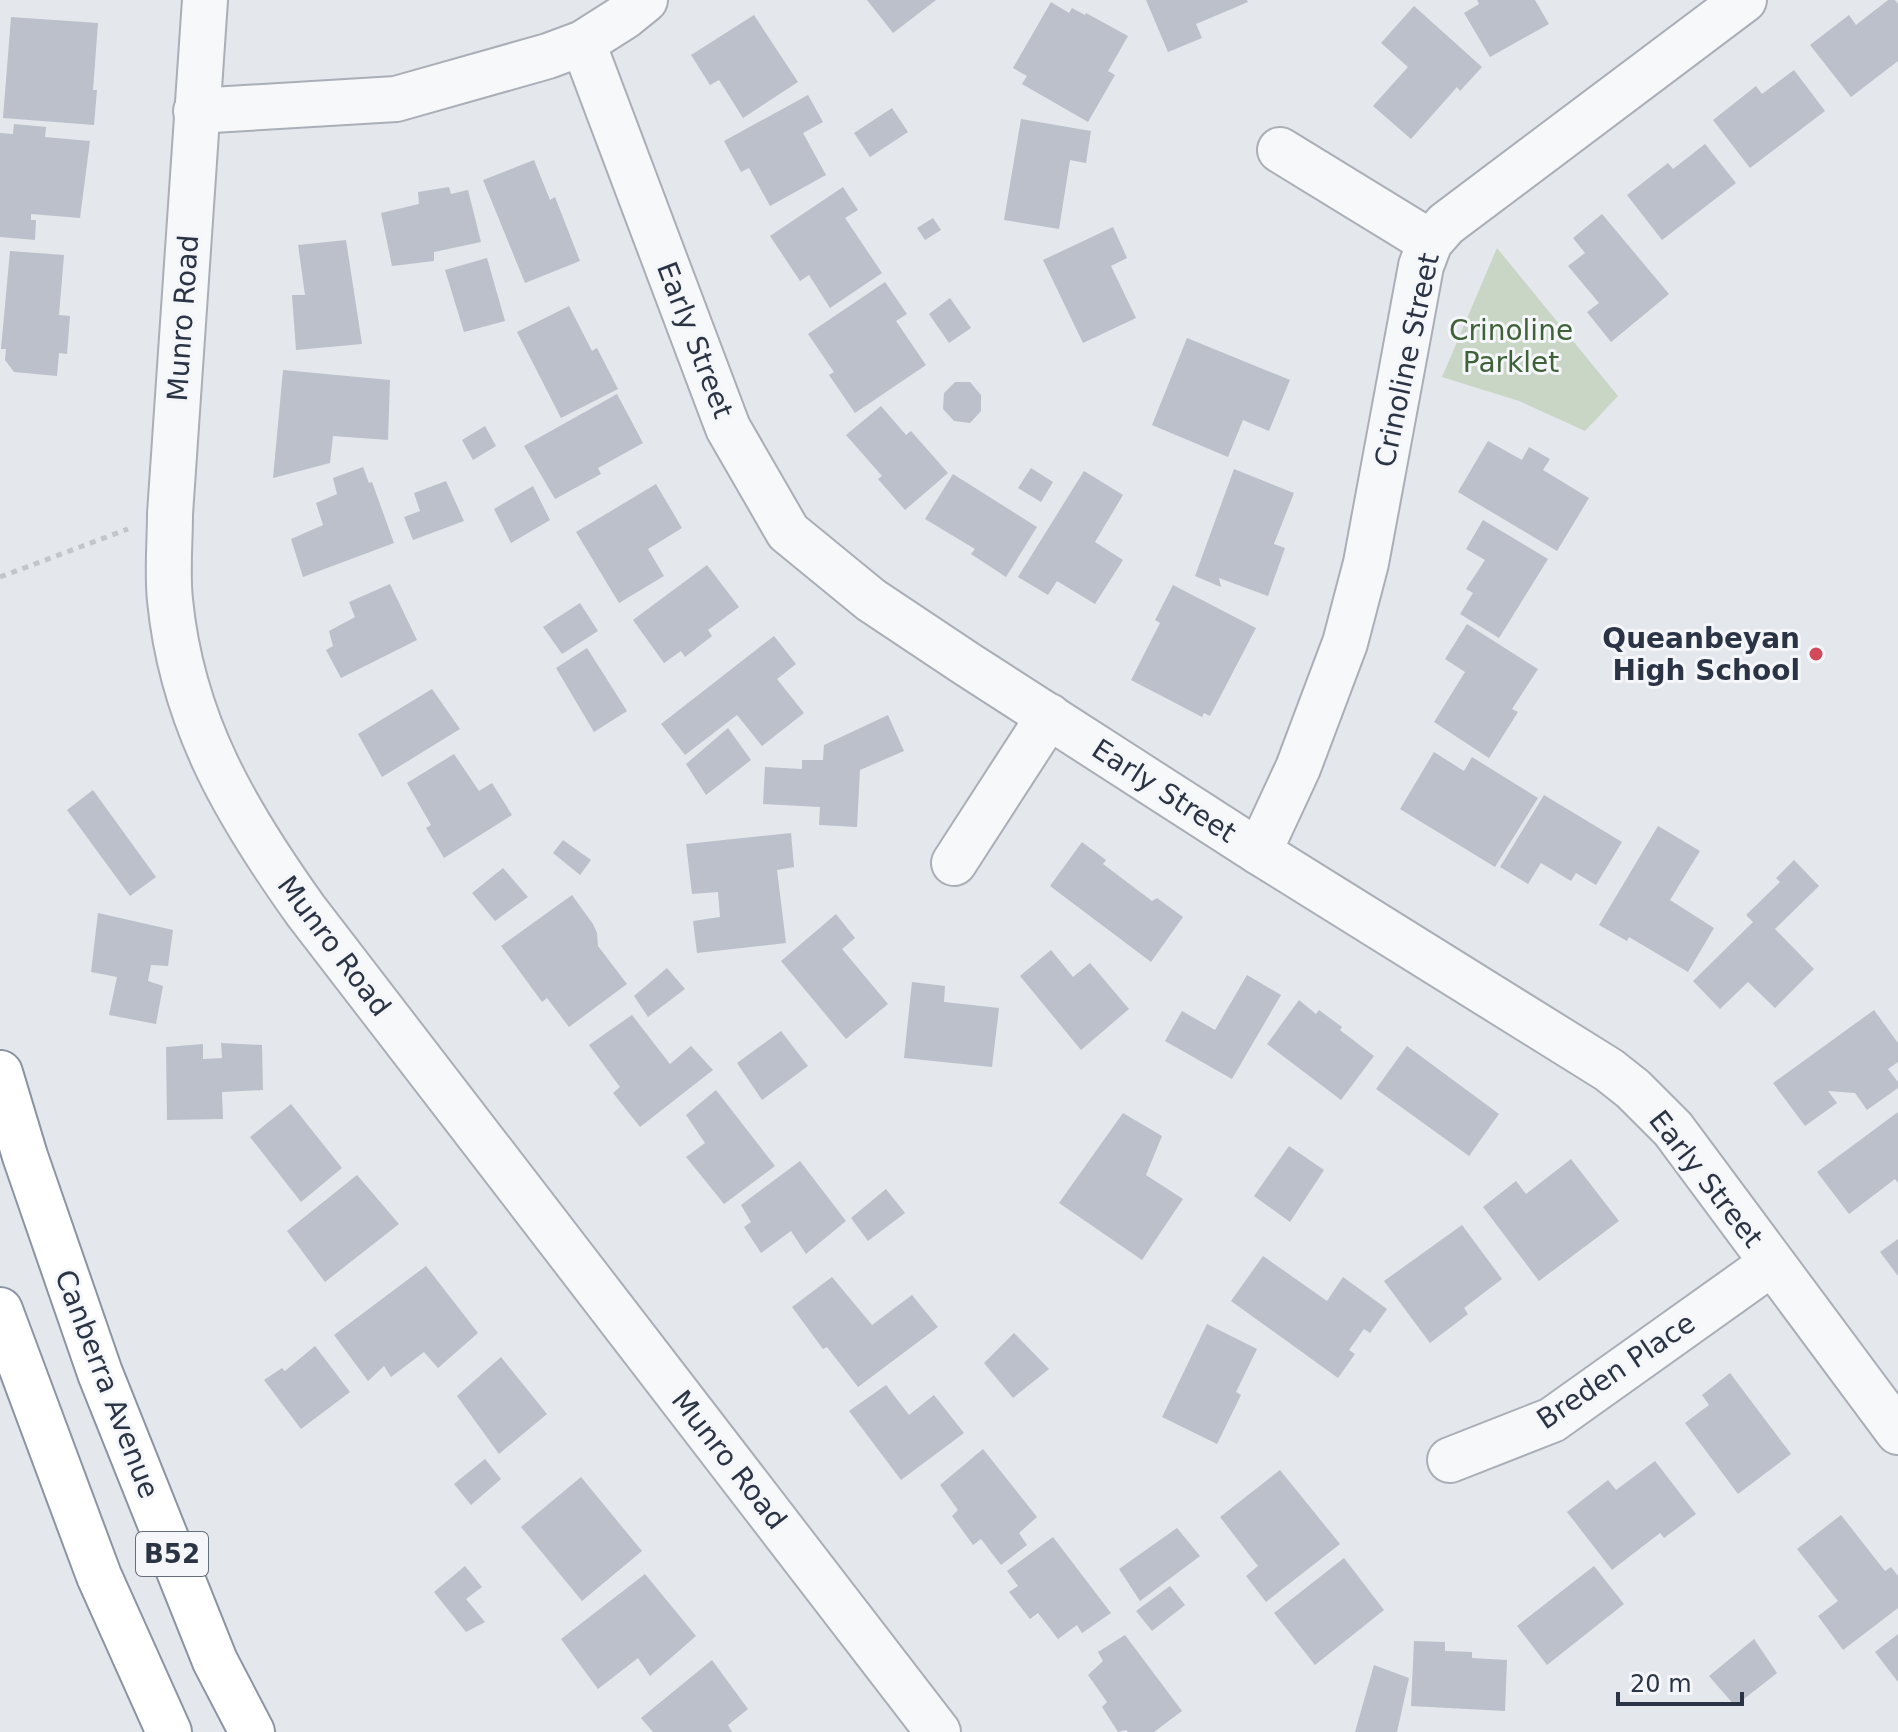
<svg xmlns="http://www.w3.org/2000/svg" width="1898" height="1732" font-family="'DejaVu Sans',sans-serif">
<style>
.green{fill:#c9d6c5}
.building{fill:#bbc0ca}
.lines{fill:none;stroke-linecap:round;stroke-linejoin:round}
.street-casing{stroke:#a9aeb7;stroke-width:48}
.highway-casing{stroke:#8b94a3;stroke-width:48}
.path{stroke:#c2c5cb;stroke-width:5;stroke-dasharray:6 6;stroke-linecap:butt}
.street{stroke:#f7f8fa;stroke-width:44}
.highway{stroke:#fff;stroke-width:44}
.poi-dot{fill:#d1495b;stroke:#f4f6f9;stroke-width:3}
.labels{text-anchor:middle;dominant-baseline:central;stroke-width:6;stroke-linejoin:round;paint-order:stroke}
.shield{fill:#f4f6f9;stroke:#676e7b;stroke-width:2}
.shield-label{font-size:26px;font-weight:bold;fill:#2b3445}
.street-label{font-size:28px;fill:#2b3445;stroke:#f4f6f9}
.park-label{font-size:28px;fill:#3f6138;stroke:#f4f6f9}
.poi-label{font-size:28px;font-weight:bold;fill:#2b3445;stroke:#f4f6f9;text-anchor:end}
</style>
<rect width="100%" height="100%" fill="#e4e7ec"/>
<path class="green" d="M1497,248l121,148 -33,35 -66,-30 -77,-24z"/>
<g class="building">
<path d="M867,0h69l-43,33z"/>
<path d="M1146,0h101l1,2 -52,22 6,14 -34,14z"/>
<path d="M1477,0h58l14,24 -59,33 -26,-44 15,-9z"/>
<path d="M1888,0h7l3,4v57l-47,36 -41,-52 39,-30 7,10z"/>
<path d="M1051,2l18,11 3,-5 13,7 1,-2 42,23 -20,35 7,4 -27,47 -66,-38 5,-8 -14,-8z"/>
<path d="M1414,6l68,61 -22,24 -3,-4 -46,52 -38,-33 35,-39 -27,-24z"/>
<path d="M754,15l44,67 -55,36 -24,-38 -9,5 -19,-30z"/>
<path d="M11,17l87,6 -5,67h4l-3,35 -91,-7z"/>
<path d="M1794,70l31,41 -75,57 -37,-48 43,-34 6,8z"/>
<path d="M808,95l15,27 -20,11 23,42 -56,31 -21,-38 -8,4 -17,-31z"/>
<path d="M892,108l16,24 -38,25 -16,-24z"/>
<path d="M1021,119l70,12 -5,32 -16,-3 -11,69 -55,-9z"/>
<path d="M14,124l32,3 -1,10 45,4 -10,77 -49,-4v6h5l-1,20 -35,-3v-104l13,1z"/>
<path d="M1705,144l31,39 -74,57 -35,-45 41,-32 5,6z"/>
<path d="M534,160l16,40 5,-3 25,64 -55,22 -42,-103z"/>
<path d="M449,187l2,7 17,-4 13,52 -47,10v9l-42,5 -11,-53 38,-9 -1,-12z"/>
<path d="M843,187l15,23 -13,8 37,55 -52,35 -21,-33 -9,6 -30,-45z"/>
<path d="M1602,214l67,80 -58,48 -24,-30 12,-9 -31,-37 17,-13 -12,-15z"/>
<path d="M933,218l8,12 -16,10 -8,-12z"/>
<path d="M1113,227l14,31 -16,8 25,52 -53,25 -40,-83z"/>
<path d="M346,240l16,104 -66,6 -4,-55h13l-7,-50z"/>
<path d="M10,251l54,4 -5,60 11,1 -3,38 -8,-1 -2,23 -43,-4 -9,-12 1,-11h-5z"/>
<path d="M487,258l18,63 -41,11 -19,-62z"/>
<path d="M885,282l22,32 -11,7 30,44 -71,48 -26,-38 5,-3 -26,-38z"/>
<path d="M950,298l21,30 -22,15 -20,-29z"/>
<path d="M569,306l23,45 5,-3 21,41 -57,29 -44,-86z"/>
<path d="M1187,338l103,42 -21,51 -26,-11 -15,37 -76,-32z"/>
<path d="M283,370l107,10 -2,60 -55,-4 -3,27 -57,15z"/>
<path d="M955,382h15l11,13v16l-11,12 -16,-2 -11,-12 1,-16z"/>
<path d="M617,394l26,49 -45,25 3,6 -46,25 -31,-53z"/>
<path d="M881,406l25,29 5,-4 37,42 -43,37 -27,-31 4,-3 -36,-41z"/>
<path d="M485,426l11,20 -23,14 -11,-20z"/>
<path d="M1488,441l34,19 7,-13 21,12 -7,11 46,28 -32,53 -99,-59z"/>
<path d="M363,467l6,16 3,-1 22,61 -91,34 -12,-38 32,-14 -7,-22 21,-9 -4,-16z"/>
<path d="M1031,468l22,14 -12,20 -23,-14z"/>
<path d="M1234,469l60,24 -20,51 11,4 -17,48 -49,-18 2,9 -26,-11z"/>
<path d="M1084,471l39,24 -28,47 28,18 -28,44 -38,-23 -9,14 -30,-18z"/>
<path d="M953,474l84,53 -31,50 -35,-23 4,-5 -50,-30z"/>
<path d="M446,481l18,40 -51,19 -9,-23 16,-6 -6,-18z"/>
<path d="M656,484l26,44 -34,21 16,27 -45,27 -43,-71z"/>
<path d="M533,486l17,34 -39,23 -17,-34z"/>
<path d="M1483,520l65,39 -49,79 -39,-24 13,-21 -7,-4 19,-29 -19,-11z"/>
<path d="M707,565l32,42 -31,23 4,6 -27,21 -4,-6 -17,12 -31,-43z"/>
<path d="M390,584l27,56 -76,38 -15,-28 7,-4 -4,-15 26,-14 -6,-15z"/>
<path d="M1173,585l83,43 -46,88 -6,-3 -2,4 -71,-37 29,-57 -5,-3z"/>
<path d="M580,603l18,28 -36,23 -19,-27z"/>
<path d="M1467,624l71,45 -26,40 6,3 -29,46 -55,-36 31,-50 -20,-13z"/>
<path d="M774,636l22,28 -19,15 27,34 -42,33 -25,-31 -52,40 -24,-31z"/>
<path d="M587,648l40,63 -33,21 -38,-64z"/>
<path d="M432,689l28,40 -78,48 -24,-43z"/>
<path d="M888,715l16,36 -44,19 -3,57 -38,-2 1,-18 -57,-3 2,-37 37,2v-9h21l1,-15z"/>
<path d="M728,728l23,32 -45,35 -20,-31z"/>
<path d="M1434,752l30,19 8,-14 66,41 -43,69 -95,-58z"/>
<path d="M454,754l25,37 13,-8 20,32 -68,43 -18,-30 5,-3 -24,-42z"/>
<path d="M93,790l63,87 -26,19 -63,-86z"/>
<path d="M1544,795l78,47 -26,43 -20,-12 -5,8 -30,-18 -13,21 -28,-17z"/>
<path d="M1658,826l42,25 -30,49 44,28 -26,44 -59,-35 -2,4 -28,-16z"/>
<path d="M791,833l3,34 -17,3 9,73 -89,10 -4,-32 27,-4 -2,-25 -26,2 -6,-50z"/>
<path d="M563,840l28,20 -11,15 -27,-22z"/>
<path d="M1082,842l24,18 -3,4 49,37 5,-3 26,19 -32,45 -101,-76z"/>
<path d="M1794,860l25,26 -44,43 39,40 -39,39 -27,-26 -28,27 -27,-28 60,-59 -7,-7 34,-33 -4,-4z"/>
<path d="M503,868l25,29 -33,24 -23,-28z"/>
<path d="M572,895l21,29 4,9 1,13 29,38 -58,43 -22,-29 -5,4 -41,-56z"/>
<path d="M98,913l75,17 -5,36 -17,-1 -3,16 15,5 -7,38 -47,-9 8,-38 -26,-5z"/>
<path d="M836,914l19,24 -13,11 46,55 -42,35 -65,-78z"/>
<path d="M1051,950l22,27 17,-14 39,46 -48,41 -61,-74z"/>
<path d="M667,968l18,21 -37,28 -14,-21z"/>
<path d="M1247,975l34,20 -49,84 -67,-38 17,-30 33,19z"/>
<path d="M912,982l33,4 -1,16 55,6 -7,59 -88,-9z"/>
<path d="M1299,1000l17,14 3,-4 23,17 -2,3 34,26 -33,44 -74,-56z"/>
<path d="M1874,1010l24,33v19l-10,7 10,13v6l-31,22 -12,-17 -27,-2 9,12 -32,23 -32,-43z"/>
<path d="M632,1015l38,49 21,-18 22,24 -73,57 -27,-34 7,-6 -31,-42z"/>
<path d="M781,1031l27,35 -46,34 -25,-37z"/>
<path d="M221,1043l41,2 1,45 -41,2 1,27 -56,1 -1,-73 37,-3v15l19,-1z"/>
<path d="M1407,1046l92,68 -30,42 -93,-67z"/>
<path d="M716,1090l59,76 -51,38 -38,-47 19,-14 -19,-28z"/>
<path d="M291,1104l51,64 -41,34 -51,-65z"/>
<path d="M1898,1112v71l-3,-4 -46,35 -32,-42z"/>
<path d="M1123,1113l39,23 -16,39 37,24 -41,61 -83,-57z"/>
<path d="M1289,1146l35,24 -34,52 -36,-26z"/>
<path d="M1571,1159l48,62 -80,60 -56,-74 33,-26 10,13z"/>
<path d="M800,1161l46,60 -40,33 -15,-23 -30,22 -17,-26 7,-5 -10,-17z"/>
<path d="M357,1175l42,49 -74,58 -38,-51z"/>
<path d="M886,1189l19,24 -37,28 -17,-23z"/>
<path d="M1462,1225l40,54 -38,29 4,6 -38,29 -46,-62z"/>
<path d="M1898,1239v37l-18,-24z"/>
<path d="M1263,1256l64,45 16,-24 44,32 -17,24 -6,-4 -15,21 6,4 -17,24 -107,-77z"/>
<path d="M426,1266l52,67 -40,35 -14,-16 -33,25 -7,-11 -16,15 -34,-46z"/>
<path d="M832,1277l40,48 40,-30 26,32 -80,60 -31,-40 -4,2 -31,-42z"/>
<path d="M1207,1324l50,25 -21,43 5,3 -24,49 -55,-27z"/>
<path d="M1014,1333l35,36 -36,29 -29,-35z"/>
<path d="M315,1346l35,46 -49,37 -37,-49 18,-12 3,3z"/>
<path d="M501,1357l46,57 -48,40 -42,-58z"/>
<path d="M1730,1373l61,81 -53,40 -53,-71 24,-18 -7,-10z"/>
<path d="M886,1385l23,30 25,-20 30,38 -63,47 -52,-69z"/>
<path d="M983,1449l54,68 -18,16 8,12 -26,20 -20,-26 -8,6 -21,-29 6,-6 -18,-25z"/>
<path d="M485,1459l16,20 -30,26 -17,-21z"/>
<path d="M1655,1461l41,53 -32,24 -4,-5 -48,37 -45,-58 41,-32 8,10z"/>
<path d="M1280,1470l60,74 -74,58 -20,-26 12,-10 -38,-49z"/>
<path d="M581,1477l61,74 -60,50 -61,-74z"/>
<path d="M1841,1515l44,56 6,-4 7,9v32l-55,42 -25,-34 20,-15 -41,-52z"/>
<path d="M1177,1528l23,28 -60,45 -21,-32z"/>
<path d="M1053,1537l58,76 -29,20 -5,-8 -19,14 -20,-26 -8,6 -21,-27 9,-6 -11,-15z"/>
<path d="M1344,1558l40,52 -69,55 -41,-52z"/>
<path d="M465,1566l17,21 -16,12 19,23 -19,10 -32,-40z"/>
<path d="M1594,1566l30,38 -77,61 -30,-39z"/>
<path d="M645,1574l51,62 -46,40 -12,-18 -40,31 -37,-50z"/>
<path d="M1170,1586l15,19 -33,26 -16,-20z"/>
<path d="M1898,1634v48l-23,-30z"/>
<path d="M1125,1635l57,76 -28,21h-26l-2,-2 -8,2 -16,-25 5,-5 -19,-27 15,-14 -5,-9z"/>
<path d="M1754,1639l23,34 -42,33 -26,-30z"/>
<path d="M1414,1641l31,1v9l27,1v6l35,2 -2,51 -94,-5z"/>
<path d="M712,1660l36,49 -20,16 4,7h-79l-12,-14z"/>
<path d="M1374,1665l35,13 -12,54h-42z"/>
</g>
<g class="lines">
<defs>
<g id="street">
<path d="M205,0l-35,514c0,28 -3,58 0,86 12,122 66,213 136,311l632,821"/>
<path d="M583,43l145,385 60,104 83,68 96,64 292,188 350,218 24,19 40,40 225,303"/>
<path d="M196,111l200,-12 152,-43 35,-13 41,-26 21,-17"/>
<path d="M1280,150l150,92"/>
<path d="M1259,852l39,-84 47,-125 21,-80 55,-297 9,-24 16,-18 298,-224"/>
<path d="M954,863l95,-147"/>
<path d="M1450,1460l102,-40 219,-156"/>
</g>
<g id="highway">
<path d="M0,1073l25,83 75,217 115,288 37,71"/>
<path d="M0,1310l99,266 70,156"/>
</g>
</defs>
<use href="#street" class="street-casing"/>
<use href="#highway" class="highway-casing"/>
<path class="path" d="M0,577l128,-48"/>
<use href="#street" class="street"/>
<use href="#highway" class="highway"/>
</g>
<circle class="poi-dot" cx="1816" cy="654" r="8"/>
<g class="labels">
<rect class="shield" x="136" y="1532" width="72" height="44" rx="6"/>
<g class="shield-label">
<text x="172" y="1554">B52</text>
</g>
<g class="street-label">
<text transform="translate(183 318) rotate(-86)">Munro Road</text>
<text transform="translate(695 340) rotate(69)">Early Street</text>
<text transform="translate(1407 360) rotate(-78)">Crinoline Street</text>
<text transform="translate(1164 791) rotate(33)">Early Street</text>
<text transform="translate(334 946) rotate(53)">Munro Road</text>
<text transform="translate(1706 1179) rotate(52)">Early Street</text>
<text transform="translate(1616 1371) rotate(-34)">Breden Place</text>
<text transform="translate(107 1384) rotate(69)">Canberra Avenue</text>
<text transform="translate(729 1460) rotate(52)">Munro Road</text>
</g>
<g class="park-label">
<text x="1511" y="330">Crinoline<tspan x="1511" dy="32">Parklet</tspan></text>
</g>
<g class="poi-label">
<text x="1800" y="638">Queanbeyan<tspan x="1800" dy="32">High School</tspan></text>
</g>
</g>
<path d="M1618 1692v12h124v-12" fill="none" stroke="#2b3445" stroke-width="4"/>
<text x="1630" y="1692" font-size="24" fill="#2b3445" stroke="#f4f6f9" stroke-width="6" paint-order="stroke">20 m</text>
</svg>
